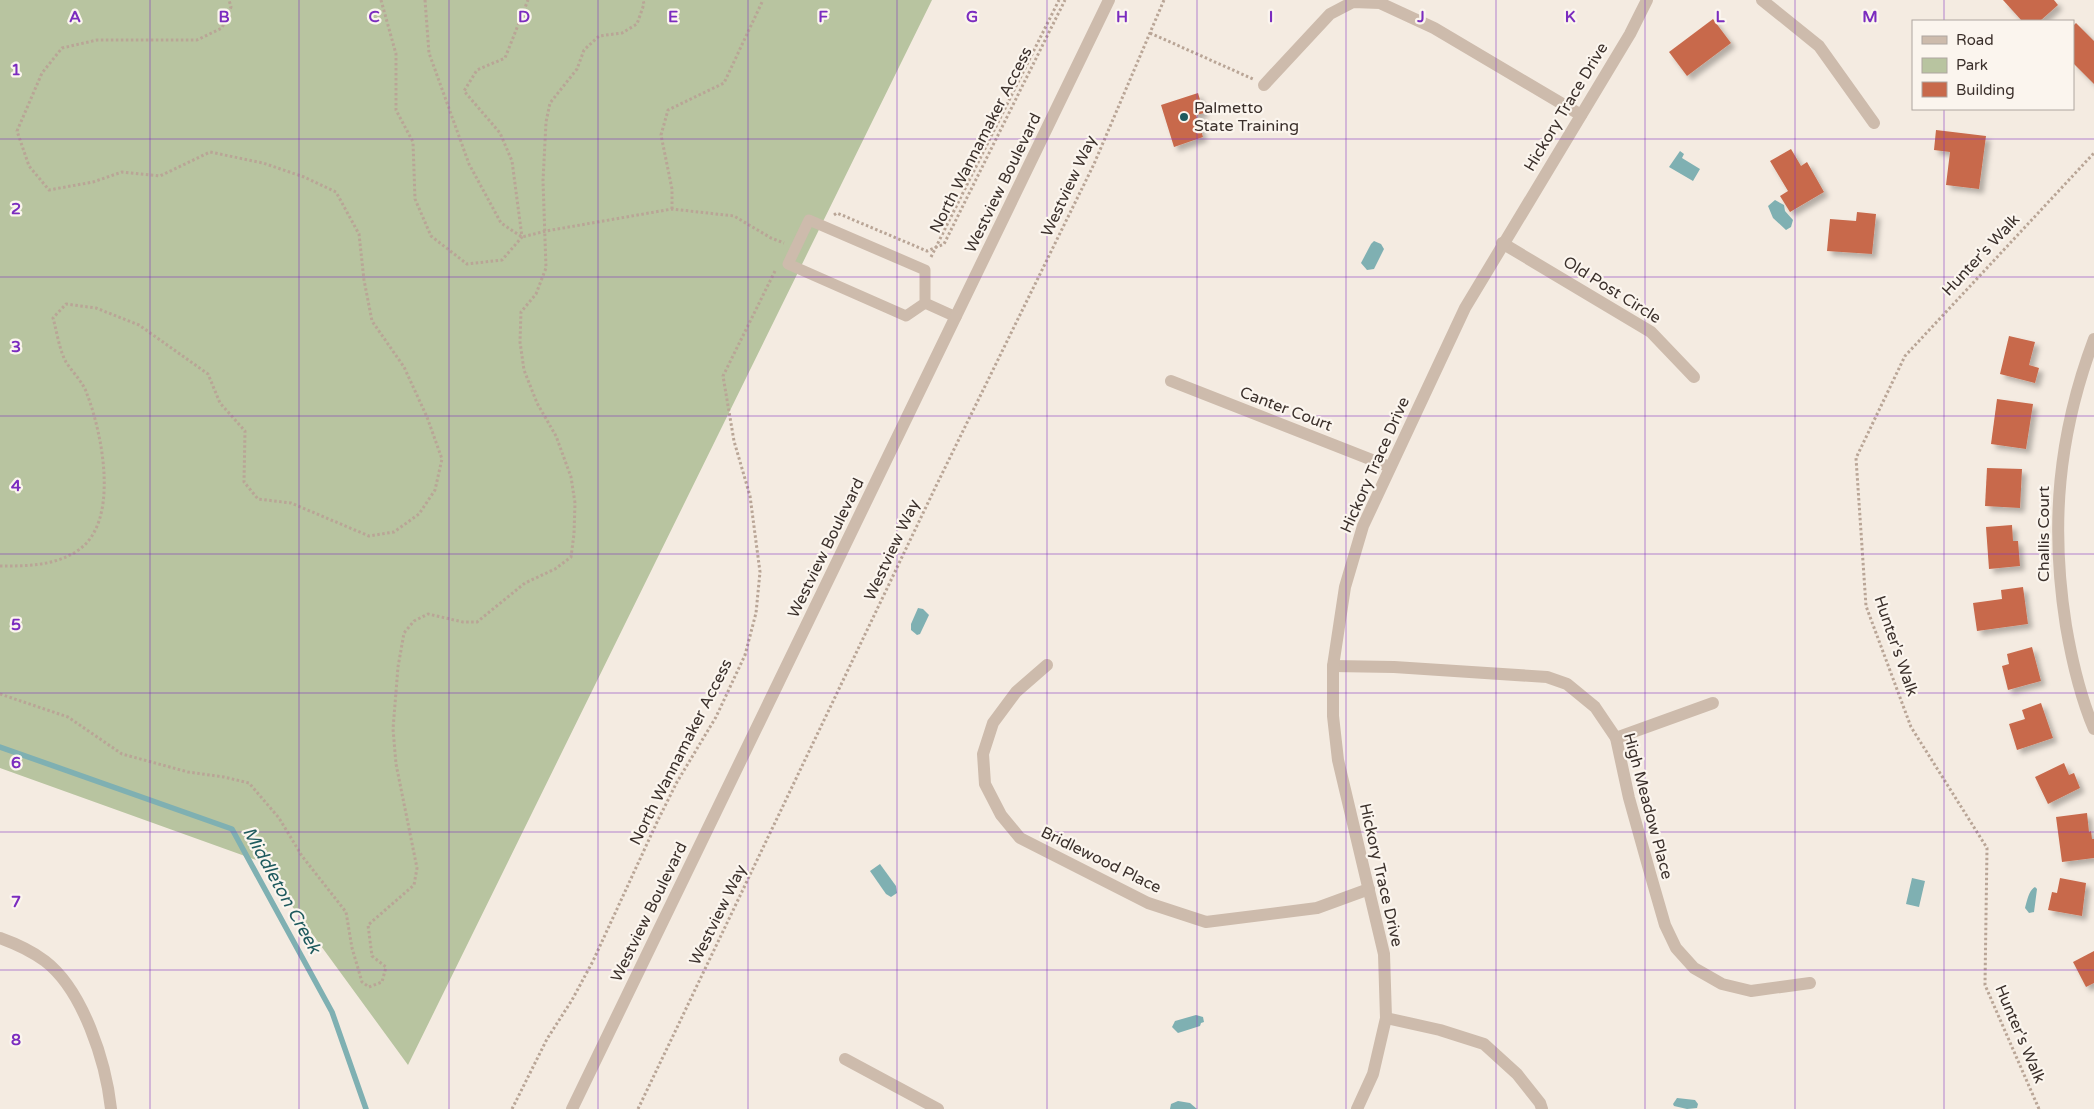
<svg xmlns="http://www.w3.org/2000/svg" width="2094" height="1109" font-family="'Varela Round',sans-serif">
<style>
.green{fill:#b8c4a0}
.water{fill:#7fb0b2}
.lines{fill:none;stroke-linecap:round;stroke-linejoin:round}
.stream{stroke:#7fb0b2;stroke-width:5.5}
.building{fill:#c8694b;filter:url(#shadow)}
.path{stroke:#b9a596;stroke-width:3;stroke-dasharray:2.5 2.5;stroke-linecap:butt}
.service{stroke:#cdbbac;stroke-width:11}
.minor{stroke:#cdbbac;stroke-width:12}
.tertiary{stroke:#cdbbac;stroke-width:12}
.grid{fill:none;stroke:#7b2cbf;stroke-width:1;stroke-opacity:0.55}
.poi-dot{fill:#1f5a5e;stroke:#fbf5ee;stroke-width:2}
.labels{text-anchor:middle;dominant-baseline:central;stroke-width:4.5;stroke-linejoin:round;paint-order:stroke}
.street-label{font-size:16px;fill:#3b302b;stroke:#fbf5ee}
.poi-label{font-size:16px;fill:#3b302b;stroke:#fbf5ee;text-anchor:start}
.water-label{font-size:18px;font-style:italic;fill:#1f5a5e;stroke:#fbf5ee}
.grid-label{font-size:16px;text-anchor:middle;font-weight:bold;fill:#7b2cbf;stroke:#fbf5ee;stroke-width:4.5;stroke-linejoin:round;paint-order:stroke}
</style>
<defs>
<filter id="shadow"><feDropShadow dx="4.5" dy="4.5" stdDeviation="2.5" flood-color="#0004"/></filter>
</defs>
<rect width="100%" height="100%" fill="#f4ebe1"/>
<path class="green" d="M0,0h932l-524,1065 -149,-204 -259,-93z"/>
<g class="water">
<path d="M1680,151l4,3 -2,4 18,11 -7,12 -24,-14z"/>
<path d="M1775,200l9,5 1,6 8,9 -2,7 -5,3 -13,-12 -5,-12z"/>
<path d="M1374,241l7,3 3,5 -10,20 -7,1 -6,-7 10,-19z"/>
<path d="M918,608l5,1 6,6 -9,19 -3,1 -6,-5v-6z"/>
<path d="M880,864l16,22 1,7 -6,4 -5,-3 -16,-23z"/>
<path d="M1912,878l13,3 -6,26 -13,-3z"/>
<path d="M2035,887l2,2 -3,23 -5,1 -4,-5c2,-7 4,-18 10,-21z"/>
<path d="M1196,1015l7,2 1,5 -3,1 -1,3 -22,7 -6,-6 3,-6z"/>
<path d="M1677,1098l18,2 3,4 -1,4 -10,1 -13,-3 -1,-2z"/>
<path d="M1178,1101l12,2 7,6h-27l1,-5z"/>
</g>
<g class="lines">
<path class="stream" d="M0,747l232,82 100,183 34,97"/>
</g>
<g class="building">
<path d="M2003,0h51l4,5 -18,16h-18z"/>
<path d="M1713,19l18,24 -44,33 -18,-24z"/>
<path d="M2076,23l18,18v43l-21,-21v-37z"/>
<path d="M1198,93l6,20 -8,2 7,22 -29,10 -13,-42z"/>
<path d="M1936,130l50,6 -7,53 -33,-4 4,-33 -16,-2z"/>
<path d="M1791,149l10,17 6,-4 17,30 -34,20 -10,-16 8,-5 -18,-30z"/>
<path d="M1857,212l19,2 -4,40 -45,-3 3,-32 26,2z"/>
<path d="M2009,336l26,6 -6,23 10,3 -4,15 -35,-9z"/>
<path d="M1997,399l36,5 -7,45 -35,-5z"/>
<path d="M1987,468l35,1 -2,39 -35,-2z"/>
<path d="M2012,525l1,16h5l2,25 -31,3 -3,-42z"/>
<path d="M2023,587l5,37 -51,7 -4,-28 29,-4 -1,-9z"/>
<path d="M2032,647l9,34 -33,9 -6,-24 7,-2 -2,-10z"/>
<path d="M2041,703l12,35 -36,12 -8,-26 16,-5 -3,-9z"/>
<path d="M2064,763l5,12 5,-2 6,15 -32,16 -13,-27z"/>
<path d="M2087,813l2,19 2,-1 1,8h2v19l-32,4 -6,-45z"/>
<path d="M2060,878l26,5 -4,33 -34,-6 4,-18 5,1z"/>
<path d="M2094,951v32l-8,4 -13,-25z"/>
</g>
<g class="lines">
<g class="path">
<path d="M381,0l15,54v56l17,32 2,57 16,37 36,28 35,-4 20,-23 -10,-76 -12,-28 -36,-42 13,-21 28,-12 23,-58"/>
<path d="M425,0l4,53 40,111 32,59 21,14 24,-6 126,-22 62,7 37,22 13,5"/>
<path d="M1150,33l103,46"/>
<path d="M672,209v-20l-11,-54 7,-25 56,-27 39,-83"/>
<path d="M834,215l3,-2 90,38 17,-7 121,-244"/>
<path d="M931,257l128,-257"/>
<path d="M0,566c27,0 54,0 77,-15 44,-28 25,-118 10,-157 -4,-12 -14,-21 -21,-32 -7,-13 -9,-30 -13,-44l13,-14 30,4 43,17 69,49 12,29 25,28 -1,51 14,17 33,4 78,33 25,-4 25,-18 16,-24 7,-31 -15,-42 -23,-50 -32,-46 -8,-41 -5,-46 -23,-42 -32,-15 -41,-14 -53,-11 -50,24 -38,-4 -29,10 -44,8 -20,-24 -12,-35 25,-58 20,-25 35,-8h100l25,-12 9,-21 -2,-7"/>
<path d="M0,694l68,23 54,37 66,18 36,5 25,6 30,35 23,38 44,56 6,36 10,34 7,5 13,-5 4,-15 -14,-11 -4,-31 46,-40 3,-17 -21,-104 -3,-35 5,-62 6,-34 10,-12 14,-7 35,8h14l48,-39 30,-14 16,-12 3,-23 1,-31 -4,-26 -15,-41 -19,-33 -13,-33 -4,-28 1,-30 15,-18 10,-26 -3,-87 3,-59 4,-19 27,-34 7,-19 15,-14 23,-3 15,-9 7,-20 -1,-4"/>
<path d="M512,1109l35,-70 25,-39 21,-39 65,-141 19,-38 39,-65 29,-62 11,-42 4,-41 -10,-76 -16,-55 -11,-65 52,-105"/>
<path d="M638,1109l298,-623 158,-322 70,-164"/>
<path d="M2039,1109l-54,-124 2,-137 -76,-121 -45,-121 -10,-148 49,-102 189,-203"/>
</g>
<path class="service" d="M925,303v-33l-116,-50 -21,44 118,52 19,-13 31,14"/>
<g class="minor">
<path d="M1762,0l57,46 55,77"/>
<path d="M1264,85l66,-71 23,-12 27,1 54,25 147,87"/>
<path d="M1502,243l149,89 43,45"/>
<path d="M2094,339c-36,96 -44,186 -28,287 6,35 14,70 28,103"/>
<path d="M1171,381l219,86"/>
<path d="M1047,665l-31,27 -23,31 -10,31 2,30 16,31 19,23 128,65 58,19 111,-14 52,-19"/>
<path d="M1333,666l61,1 153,10 20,7 28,23 21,31 13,60 21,75 15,52 11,23 18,20 28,16 29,7 59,-8"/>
<path d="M1616,738l97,-35"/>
<path d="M0,938c14,5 33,14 45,23 38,29 61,101 66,148"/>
<path d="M1386,1018l54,12 44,14 33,30 23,29 2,6"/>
<path d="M845,1059l93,50"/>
<path d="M1357,1109l16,-35 13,-56 -2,-64 -46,-194 -5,-44v-50l12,-79 18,-61 102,-218 165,-274 17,-34"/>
</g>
<path class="tertiary" d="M572,1109l537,-1109"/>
</g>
<path class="grid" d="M150,0v1109M299,0v1109M449,0v1109M598,0v1109M748,0v1109M897,0v1109M1047,0v1109M1197,0v1109M1346,0v1109M1496,0v1109M1645,0v1109M1795,0v1109M1944,0v21M1944,109v1000M0,139h2094M0,277h2094M0,416h2094M0,554h2094M0,693h2094M0,832h2094M0,970h2094"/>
<circle class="poi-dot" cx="1184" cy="117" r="5"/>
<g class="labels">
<g class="street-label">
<text transform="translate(1566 107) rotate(-59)">Hickory Trace Drive</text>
<text transform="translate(981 140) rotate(-63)">North Wannamaker Access</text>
<text transform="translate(1003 183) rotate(-64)">Westview Boulevard</text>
<text transform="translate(1069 186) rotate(-65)">Westview Way</text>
<text transform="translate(1981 255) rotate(-47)">Hunter's Walk</text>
<text transform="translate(1612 290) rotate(32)">Old Post Circle</text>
<text transform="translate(1286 409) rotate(21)">Canter Court</text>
<text transform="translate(1375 465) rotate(-66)">Hickory Trace Drive</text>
<text transform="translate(2044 534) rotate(-90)">Challis Court</text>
<text transform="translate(826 548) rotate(-64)">Westview Boulevard</text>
<text transform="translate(892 550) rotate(-65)">Westview Way</text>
<text transform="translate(1896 646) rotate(71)">Hunter's Walk</text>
<text transform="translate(681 752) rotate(-63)">North Wannamaker Access</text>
<text transform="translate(1648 806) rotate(75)">High Meadow Place</text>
<text transform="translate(1101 860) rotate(26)">Bridlewood Place</text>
<text transform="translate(1381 875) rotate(77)">Hickory Trace Drive</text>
<text transform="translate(649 912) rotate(-64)">Westview Boulevard</text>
<text transform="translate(718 915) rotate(-64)">Westview Way</text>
<text transform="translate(2020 1034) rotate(67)">Hunter's Walk</text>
</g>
<g class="poi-label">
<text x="1194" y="108">Palmetto<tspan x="1194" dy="18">State Training</tspan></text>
</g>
<g class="water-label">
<text transform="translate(282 890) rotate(61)">Middleton Creek</text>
</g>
</g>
<g class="grid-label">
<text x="75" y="22">A</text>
<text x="224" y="22">B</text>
<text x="374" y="22">C</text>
<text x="524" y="22">D</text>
<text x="673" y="22">E</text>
<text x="823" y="22">F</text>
<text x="972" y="22">G</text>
<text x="1122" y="22">H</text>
<text x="1271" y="22">I</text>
<text x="1421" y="22">J</text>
<text x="1570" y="22">K</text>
<text x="1720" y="22">L</text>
<text x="1870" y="22">M</text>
<text x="16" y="75">1</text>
<text x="16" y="214">2</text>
<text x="16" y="352">3</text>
<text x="16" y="491">4</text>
<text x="16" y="630">5</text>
<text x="16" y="768">6</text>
<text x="16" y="907">7</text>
<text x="16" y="1045">8</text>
</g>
<rect x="1912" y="20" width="162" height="90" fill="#fbf5ee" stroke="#aea6a0"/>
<rect x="1922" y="36" width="25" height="8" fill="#cdbbac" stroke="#aea6a0"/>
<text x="1956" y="45" font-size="15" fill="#3b302b">Road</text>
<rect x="1922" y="58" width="25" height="15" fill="#b8c4a0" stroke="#aea6a0"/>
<text x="1956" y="70" font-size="15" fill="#3b302b">Park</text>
<rect x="1922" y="82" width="25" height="15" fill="#c8694b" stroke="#aea6a0"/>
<text x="1956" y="95" font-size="15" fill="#3b302b">Building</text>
</svg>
